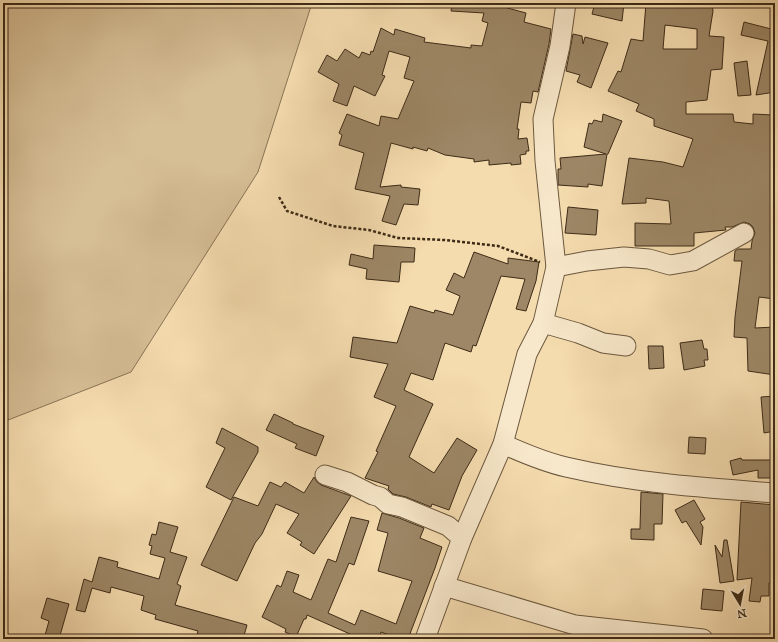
<svg xmlns="http://www.w3.org/2000/svg" width="778" height="642" font-family="'IM FELL Great Primer',serif">
<style>
.green{fill:#d6be95;stroke:#8a7456}
.building{fill:#9d8766;stroke:#3d2b17;fill-rule:evenodd}
.lines{fill:none;stroke-linecap:round;stroke-linejoin:round}
.minor-casing{stroke:#6b573d;stroke-width:21}
.path{stroke:#3d2b17;stroke-width:2.5;stroke-dasharray:3 2;stroke-linecap:butt}
.minor{stroke:#f8e8cb;stroke-width:19}
</style>
<rect width="100%" height="100%" fill="#f5dcaf"/>
<filter id="stains"><feTurbulence type="fractalNoise" baseFrequency=".005" numOctaves="4"/><feColorMatrix values="0 0 0 0 .2 0 0 0 0 .09 0 0 0 0 .02 0 0 0 .5 -.17"/></filter>
<radialGradient id="worn" r=".72"><stop offset=".6" stop-color="#630" stop-opacity="0"/><stop offset="1" stop-color="#630" stop-opacity=".3"/></radialGradient>
<path class="green" d="M3,3h309l-54,169 -127,200 -128,50z"/>
<g class="building">
<path d="M452,3h37l37,10 -2,9 27,7 -2,15 -11,48 -5,-1 -2,12 -10,-1 -4,27h2l-1,10 9,-1 2,13h-3v3l-6,1 1,9 -10,1v-2l-22,2v-5l-15,2v-3l-29,-4 -17,-7 -1,3 -14,-4v2l-22,-6 -11,44 21,-2v2l19,2 -2,16 -14,-1 -8,21 -14,-4 8,-25 -35,-7 9,-36 -25,-8 3,-10 -3,-2 8,-19 32,12 2,-10 17,3 16,-38 -10,-3 6,-21 -21,-6 -7,24 3,1 -10,20 -21,-10 -7,20 -14,-5 6,-17 -21,-12 9,-17 10,6 8,-12 14,9 3,-6 8,3 1,-4 2,1 8,-24 13,7 1,-6 30,9 -1,4 47,6v-3l11,1 6,-23 -6,-2 2,-8 -33,-2z"/>
<path d="M595,3h29l-2,18 -30,-7z"/>
<path d="M646,3h21v2h23l-1,-2h23l1,8 -4,25 15,1 -2,32 -11,1 -4,30 -21,2v12h47l1,8 19,2v-10l20,1v22h2v162l-16,-2 -4,31 20,-1v48l-27,-4 -1,-33 -13,-1 1,-20 7,-56h-8l1,-10 3,-2h13l1,-8 3,-8 -2,-6 -3,-3 -6,-2 -12,5h-7l1,3 -32,3v13h-59v-23l36,1 -2,-23 -23,-3v5l-24,1 7,-46 34,4 20,5 10,-28 -39,-13v-7l-18,-8 3,-7 -31,-13 10,-20 3,1 10,-33 12,2zM665,25l32,4v20h-34z"/>
<path d="M744,22l31,8v62l-19,3 12,-54 -27,-6z"/>
<path d="M573,34l9,2 1,8 2,-7 23,6 -17,45 -14,-6 3,-7 -14,-4z"/>
<path d="M747,61l4,34 -13,1 -4,-33z"/>
<path d="M603,114l19,7 -14,33h-1l-5,32 -14,-2v3l-30,-2v-16h3l-1,-11 46,-4 -22,-7 5,-24 3,1 2,-4 8,2z"/>
<path d="M568,207l30,3 -2,25 -31,-2z"/>
<path d="M374,245l41,3 -1,14h-13l-2,20 -33,-3 1,-10 -18,-4 2,-11 22,5z"/>
<path d="M474,252l34,12v-6l31,4 -3,19 -10,30 -10,-2 9,-30 -24,-3 -25,70 -3,-1 -2,7 -26,-9 -12,37 -22,-7 -7,17 29,14 -24,53 25,16 23,-35 20,12 -15,26 -13,34 -17,-6 -1,3 -25,-10 -13,-3 -5,-5 1,-3 -24,-8 13,-26 -2,-1 20,-45 -22,-9 14,-33 -38,-7 3,-20 44,6 13,-37 24,7 1,-3 18,5 7,-19 -14,-6 8,-17 10,5z"/>
<path d="M702,340l2,9h3l1,11h-4l1,6 -21,4 -4,-27z"/>
<path d="M648,346h15l1,22 -15,1z"/>
<path d="M775,396v35l-11,2 -3,-36z"/>
<path d="M274,414l19,9v1l31,12 -8,20 -21,-8 2,-4 -31,-14z"/>
<path d="M222,428l36,19v5l-27,48 -25,-13 19,-39 -9,-5z"/>
<path d="M689,437l17,1 -1,16 -17,-1z"/>
<path d="M741,458l1,2h33v18h-17v-8l-25,5 -3,-14z"/>
<path d="M314,477l3,5 4,3 30,11 -37,58 -14,-9 2,-3 -15,-9 12,-19 -23,-10 -14,30 -7,9 -18,38 -36,-16 33,-68 24,9 12,-24 11,5 4,-5 19,11z"/>
<path d="M641,492l22,2 -1,30h-8v16l-23,-1v-10h9z"/>
<path d="M694,500l11,19 -5,3 3,5 -2,18 -15,-24 -4,2 -7,-13z"/>
<path d="M741,502l34,3v77l-6,1v13h-8l-1,6 -11,-1 3,-23 -15,2z"/>
<path d="M382,513l17,5 25,10 -4,10 22,9 -7,21 -27,71h-8l-19,-7 -2,7h-31l2,-5 -43,-19 -1,4h-2l-8,18 -11,-5 1,-3 -24,-12 15,-32 4,2 6,-16 12,4 -6,17 18,8 17,-41 8,3 15,-45 18,4 -15,44 -5,-2 -21,50 27,12 6,-15 35,14 16,-43 -34,-10 10,-38 -11,-3z"/>
<path d="M159,522l19,5 -8,25 17,5 -10,27 4,2 -6,19 72,20 -4,14h-34l-12,-4 1,-4 -43,-12 1,-4 -15,-5 3,-14 -33,-9 -1,6 -18,-5 -7,24 -9,-2 8,-31 8,3 7,-25 19,5 -1,5 42,12 6,-21 -15,-4 2,-8 -3,-1 3,-11 4,1z"/>
<path d="M724,540h3l7,41 -14,2 -5,-38 7,12z"/>
<path d="M703,589l21,2 -2,20 -21,-2z"/>
<path d="M47,598l22,6 -10,35h-15l5,-18 -8,-3z"/>
</g>
<g class="lines">
<defs>
<g id="minor">
<path d="M556,267l31,-6 37,-4 25,2 21,6 23,-4 51,-28"/>
<path d="M543,323l35,10 25,10 23,3"/>
<path d="M503,444c20,9 41,18 63,23 68,16 139,21 209,26"/>
<path d="M325,475l22,7 26,13 7,2 8,7 14,3 46,19 14,12"/>
<path d="M444,586l131,39 128,14"/>
<path d="M425,639l37,-101 41,-94 24,-90 16,-31 13,-56 -11,-106 -2,-42 17,-73 6,-43"/>
</g>
</defs>
<use href="#minor" class="minor-casing"/>
<path class="path" d="M279,197l8,14 46,15 36,4 29,8 47,2 53,6 42,16"/>
<use href="#minor" class="minor"/>
</g>
<rect width="778" height="642" fill="none" stroke="#f5dcaf" stroke-width="16"/>
<rect x="4" y="4" width="770" height="634" fill="none" stroke="#3d2b17" stroke-width="2"/>
<rect x="8" y="8" width="762" height="626" fill="none" stroke="#3d2b17"/>
<g transform="translate(740 604) rotate(170)" stroke="#f8e8cb" stroke-width="3" paint-order="stroke">
<path d="M0-3L7 15L0 10L-7 15Z" fill="#3d2b17"/>
<text y="-6" font-size="11" font-weight="bold" text-anchor="middle" fill="#3d2b17">N</text>
</g>
<rect width="100%" height="100%" filter="url(#stains)"/>
<rect width="100%" height="100%" fill="url(#worn)"/>
</svg>
